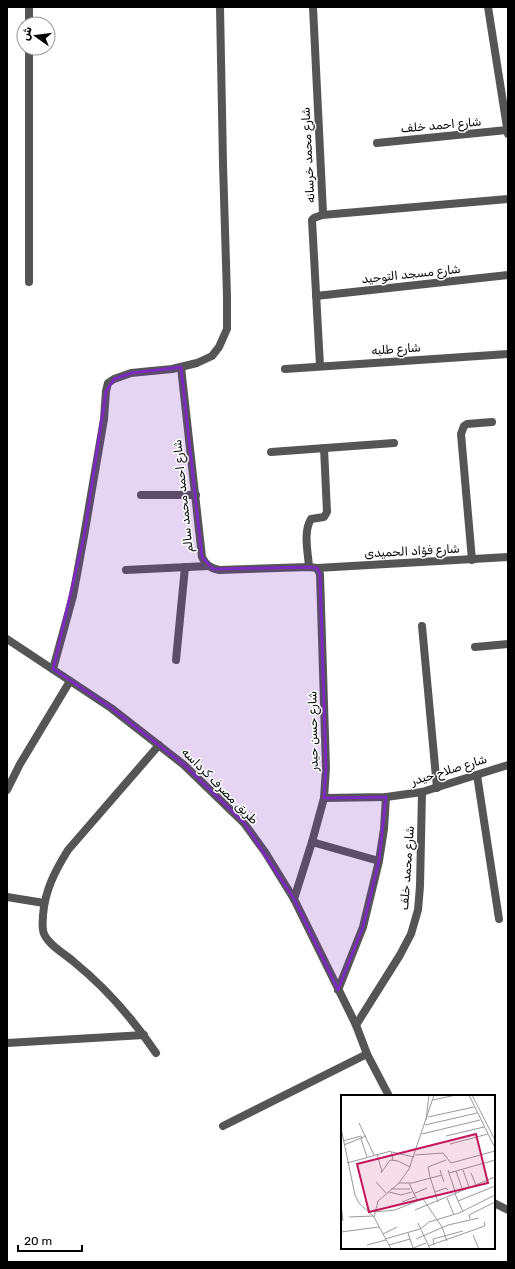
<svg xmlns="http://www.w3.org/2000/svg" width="515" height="1269" font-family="Rubik,'Noto Sans Arabic',sans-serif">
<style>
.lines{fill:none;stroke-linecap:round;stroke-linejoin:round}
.minor{stroke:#555;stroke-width:8}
.marked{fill:#7b2cbf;fill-opacity:0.2;stroke:#7b2cbf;stroke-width:3;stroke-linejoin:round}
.labels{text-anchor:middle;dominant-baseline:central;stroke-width:3;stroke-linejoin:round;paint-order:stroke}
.street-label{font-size:12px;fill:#000;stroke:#fff}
.inset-road{fill:none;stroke:#999;stroke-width:1}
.view{fill:#c2185b;fill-opacity:0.15;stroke:#c2185b;stroke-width:2}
.inset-edge{fill:none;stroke:#000;stroke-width:2}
</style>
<rect width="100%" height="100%" fill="#fff"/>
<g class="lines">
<g class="minor">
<path d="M313,7l10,206c-2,5 -8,2 -11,7l8,146"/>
<path d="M488,7l20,127"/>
<path d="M29,24v-17"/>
<path d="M377,143l130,-13"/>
<path d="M322,215l186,-16"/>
<path d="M29,282v-234"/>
<path d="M316,296l192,-21"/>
<path d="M181,367l21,190c4,8 8,11 17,13l90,-3 8,1 3,6 6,194 -2,30 -12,44 -18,57"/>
<path d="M285,369l223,-15"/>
<path d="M271,452l123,-9"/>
<path d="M141,495h55"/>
<path d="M472,560l-11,-126 3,-8 3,-2 25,-2"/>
<path d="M309,567c-1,-15 -6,-35 2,-48l13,-2 3,-5 -3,-64"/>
<path d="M317,568l191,-11"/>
<path d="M126,570l82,-4"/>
<path d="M422,626l15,162"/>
<path d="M7,639l104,69 73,57 60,58 21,29 29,47 62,126 11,29 22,42"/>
<path d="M475,647l33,-3"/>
<path d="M176,660l9,-93"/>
<path d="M53,669l20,-73 11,-60 20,-117 2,-28 2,-8 6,-4 17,-6 41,-4 25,-6 15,-7 7,-9 8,-18v-33l-4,-132 -3,-157"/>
<path d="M477,775l22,144"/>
<path d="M7,790l13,-26 50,-83"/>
<path d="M324,798l62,-1 36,-5 86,-27"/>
<path d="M312,842l67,19"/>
<path d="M7,897l37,6"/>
<path d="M338,990l25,-63 16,-66 5,-32 2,-32"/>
<path d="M356,1025l44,-70 11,-21 7,-24 2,-24 2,-94"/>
<path d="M7,1043l137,-8"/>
<path d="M156,1053c-23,-34 -50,-65 -82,-91 -9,-8 -30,-20 -31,-32 -1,-5 0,-10 0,-15 2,-25 12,-44 25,-65l91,-105"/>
<path d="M223,1126l144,-72"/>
<path d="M494,1203l14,7"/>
</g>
</g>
<path class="marked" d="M181,367l21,190 11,12 96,-2 8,1 3,6 6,194 -2,30 62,-1 -7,64 -16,66 -25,63 -44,-91 -50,-76 -60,-58 -73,-57 -58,-39 31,-133 22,-145 8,-12 17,-6z"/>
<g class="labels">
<g class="street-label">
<text transform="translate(441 125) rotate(-5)">شارع احمد خلف</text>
<text transform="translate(308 155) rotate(-93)">شارع محمد خرسانه</text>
<text transform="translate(411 274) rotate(-6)">شارع مسجد التوحيد</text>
<text transform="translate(396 349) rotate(-4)">شارع طلبه</text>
<text transform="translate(183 496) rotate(-96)">شارع احمد محمد سالم</text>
<text transform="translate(412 551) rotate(-3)">شارع فؤاد الحميدى</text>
<text transform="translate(313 731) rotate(-91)">شارع حسن حيدر</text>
<text transform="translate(449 770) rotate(-17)">شارع صلاح حيدر</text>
<text transform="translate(220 786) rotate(45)">طريق مصرف كرداسه</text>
<text transform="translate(407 868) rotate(-86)">شارع محمد خلف</text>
</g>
</g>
<g transform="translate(341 1095)">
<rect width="154" height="154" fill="#fff"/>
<path class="inset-road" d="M128,0l26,53M131,0l23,45M92,5l23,-5M87,22l46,-10M85,25l3,-25M18,28l15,32M84,30l52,-12M0,33l14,67 4,8 15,14 17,32M81,39l58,-14M105,41l38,-9M20,44l6,18M2,46l18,-5 1,3M109,49l38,-10M3,50l22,-9M51,57l22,5M36,59l5,18M74,60l28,-2 8,10 44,-12M6,68l44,-12 2,9M99,75l4,12M107,75l8,24M122,75l6,17M115,76l7,20M40,78l9,-13 8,1 12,6M108,78l46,-13M130,78l5,12M89,82l-2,-10 18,-7M89,82l8,25M35,87l10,11M58,88h13l30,-8M68,88l8,17 6,-1 19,28 5,14M50,94h19M48,97l12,3 11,-3M94,97l11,-4 2,2M72,99l14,-6M114,99l8,18M106,103l7,17M117,106l37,-15M61,107l13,-5M0,109l2,17M74,115l80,-33M33,117l21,-2 22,-9M8,122l24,-1M33,122l4,-16 21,-18 10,-14 25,-74M129,124l-1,-4 26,-13M77,128l12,26M0,137l38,-5M67,138l5,15M42,139l14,-7M132,140l6,14M44,144l35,-10 9,-7 30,-9 36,-18M75,144l32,-14 31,-7M26,150l19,-5M48,150l21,-6M93,150l-1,-6 30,-8M87,151l57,-20 -1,-4M70,154l15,-6"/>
<path class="view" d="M135,39l12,49 -119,29 -12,-48z"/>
<rect width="154" height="154" class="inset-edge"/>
</g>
<rect width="515" height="1269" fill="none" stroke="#000000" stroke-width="16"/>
<g transform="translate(36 36) rotate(284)"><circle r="19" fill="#ffffff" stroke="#999999"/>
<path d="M0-3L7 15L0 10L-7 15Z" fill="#000000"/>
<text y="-6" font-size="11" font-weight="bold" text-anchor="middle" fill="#000000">ش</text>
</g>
<path d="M18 1245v6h64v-6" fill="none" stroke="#000000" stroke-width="2"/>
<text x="24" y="1245" font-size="12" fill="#000000" stroke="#ffffff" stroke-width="3" paint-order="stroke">20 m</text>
</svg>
